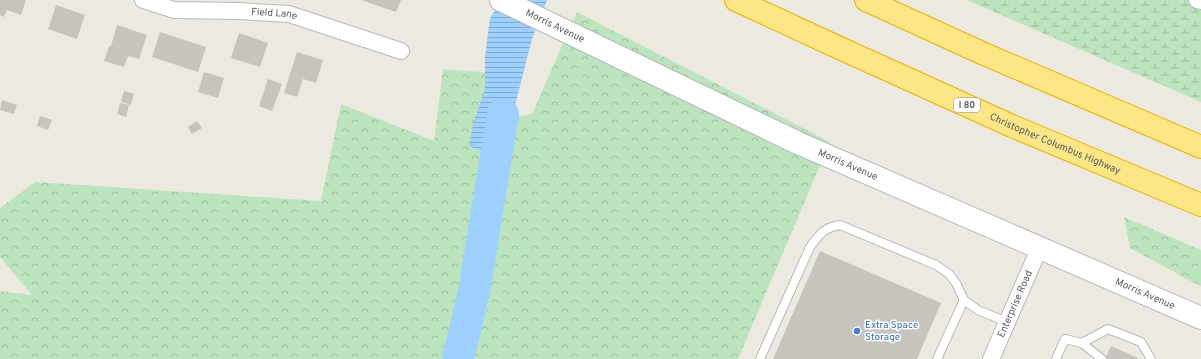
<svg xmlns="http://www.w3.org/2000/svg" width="1201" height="359" font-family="Overpass,sans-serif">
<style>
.forest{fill:url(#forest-crowns)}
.wetland{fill:url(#wetland-marsh)}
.water{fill:url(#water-rules)}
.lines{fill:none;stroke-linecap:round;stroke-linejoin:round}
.river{stroke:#9dcfff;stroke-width:32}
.building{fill:#c7c4bd}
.lane-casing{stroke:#b6b8bd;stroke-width:10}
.street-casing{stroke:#b6b8bd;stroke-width:18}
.secondary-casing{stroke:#b6b9bf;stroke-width:24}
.highway-casing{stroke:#ecb000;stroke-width:24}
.lane{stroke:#fff;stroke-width:8}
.street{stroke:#fff;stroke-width:16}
.secondary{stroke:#fff;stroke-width:22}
.highway{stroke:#fde686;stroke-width:22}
.shop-dot{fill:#3f7fe0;stroke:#fff;stroke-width:1.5}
.labels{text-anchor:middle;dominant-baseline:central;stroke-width:3;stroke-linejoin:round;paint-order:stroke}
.shield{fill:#fff;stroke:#8b8d90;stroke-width:1}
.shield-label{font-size:9px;font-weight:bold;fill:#595c61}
.street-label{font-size:10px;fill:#595c61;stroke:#fff}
.shop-label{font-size:10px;fill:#366cbe;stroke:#fff;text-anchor:start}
</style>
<defs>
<pattern id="forest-crowns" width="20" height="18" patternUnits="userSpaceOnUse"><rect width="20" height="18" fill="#bce5be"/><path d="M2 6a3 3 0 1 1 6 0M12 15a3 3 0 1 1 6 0" fill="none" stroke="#9cbd9e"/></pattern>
<pattern id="wetland-marsh" width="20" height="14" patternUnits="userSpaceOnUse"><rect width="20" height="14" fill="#bce5be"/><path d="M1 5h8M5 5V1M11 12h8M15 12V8" fill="none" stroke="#9cbd9e"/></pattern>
<pattern id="water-rules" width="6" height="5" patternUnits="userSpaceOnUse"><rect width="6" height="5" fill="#9dcfff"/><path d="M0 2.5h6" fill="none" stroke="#83abd2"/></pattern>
</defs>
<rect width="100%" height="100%" fill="#eceae0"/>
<g class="forest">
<path d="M577,12l253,130 -92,217h-738v-68l32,4 -32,-38v-49l35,-26 286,19 20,-97 93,37 9,-72 51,4 -3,49 41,-8z"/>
<path d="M1124,217l77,33v36l-14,-7 -57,-31z"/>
</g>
<path class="wetland" d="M967,0h234v102l-218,-95z"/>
<path class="water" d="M502,0h45l-15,39 -31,121 -32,-14 4,-22 12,-35v-32l5,-39z"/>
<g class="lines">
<path class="river" d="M458,359l16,-67 29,-178"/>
</g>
<g class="building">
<path d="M0,0h26l-5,15 -14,-5 -3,7 -4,-2z"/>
<path d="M361,0h40l-5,12z"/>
<path d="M56,5l29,10 -8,24 -29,-10z"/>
<path d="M117,25l30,10 -8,24 -11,-3 -4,11 -20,-6 5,-15h2z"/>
<path d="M160,32l46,15 -8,25 -46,-15z"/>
<path d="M239,33l29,10 -8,24 -29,-9z"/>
<path d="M297,52l26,8 -7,23 -13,-4 -6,18 -13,-4z"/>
<path d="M204,72l20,6 -6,20 -20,-6z"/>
<path d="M268,79l14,5 -10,27 -13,-5z"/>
<path d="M124,91l10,3 -3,11 -10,-3z"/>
<path d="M2,100l15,5 -3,9 -14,-4z"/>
<path d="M120,103l9,2 -3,12 -9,-3z"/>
<path d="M40,116l12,4 -4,10 -11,-4z"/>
<path d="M197,121l5,7 -10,6 -4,-7z"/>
<path d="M820,251l121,52 -24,56h-144z"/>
<path d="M1111,346l27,12v1h-33z"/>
</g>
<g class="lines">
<defs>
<g id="lane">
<path d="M1082,343l26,-14 33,13 10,17"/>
<path d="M760,359l50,-112c10,-13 13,-19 30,-22l96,40 13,9 7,9 8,17 14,10 29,12"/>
<path d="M937,359l27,-59"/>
<path d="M1056,359l9,-20 17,4 20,16"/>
</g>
<g id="street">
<path id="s1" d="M143,0l31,10 65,1 50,3 112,37"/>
<path d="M1197,0l4,1"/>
<path id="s2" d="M991,359l48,-110"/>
</g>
<g id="secondary">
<path id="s3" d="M501,0l297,143 403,175"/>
</g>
<g id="highway">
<path id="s4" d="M736,0l97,45 179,81 189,79"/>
<path d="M866,0l116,53 219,94"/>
</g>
</defs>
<use href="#lane" class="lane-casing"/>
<use href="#street" class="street-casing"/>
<use href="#secondary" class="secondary-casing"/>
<use href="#highway" class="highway-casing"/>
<use href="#lane" class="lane"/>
<use href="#street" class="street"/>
<use href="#secondary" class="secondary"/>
<use href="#highway" class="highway"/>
</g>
<circle class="shop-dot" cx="857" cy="331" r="4"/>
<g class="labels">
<rect class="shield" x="954" y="98" width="26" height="14" rx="3"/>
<g class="shield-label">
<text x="967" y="105">I 80</text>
</g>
<g class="street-label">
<text stroke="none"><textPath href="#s1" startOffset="133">Field Lane</textPath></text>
<text stroke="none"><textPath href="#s3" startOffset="60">Morris Avenue</textPath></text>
<text stroke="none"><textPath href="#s4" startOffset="350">Christopher Columbus Highway</textPath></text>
<text stroke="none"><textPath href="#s3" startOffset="384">Morris Avenue</textPath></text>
<text stroke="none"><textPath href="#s3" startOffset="708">Morris Avenue</textPath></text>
<text stroke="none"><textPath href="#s2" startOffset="60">Enterprise Road</textPath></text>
</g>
<g class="shop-label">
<text x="865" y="325">Extra Space<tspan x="865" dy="12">Storage</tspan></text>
</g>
</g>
</svg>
